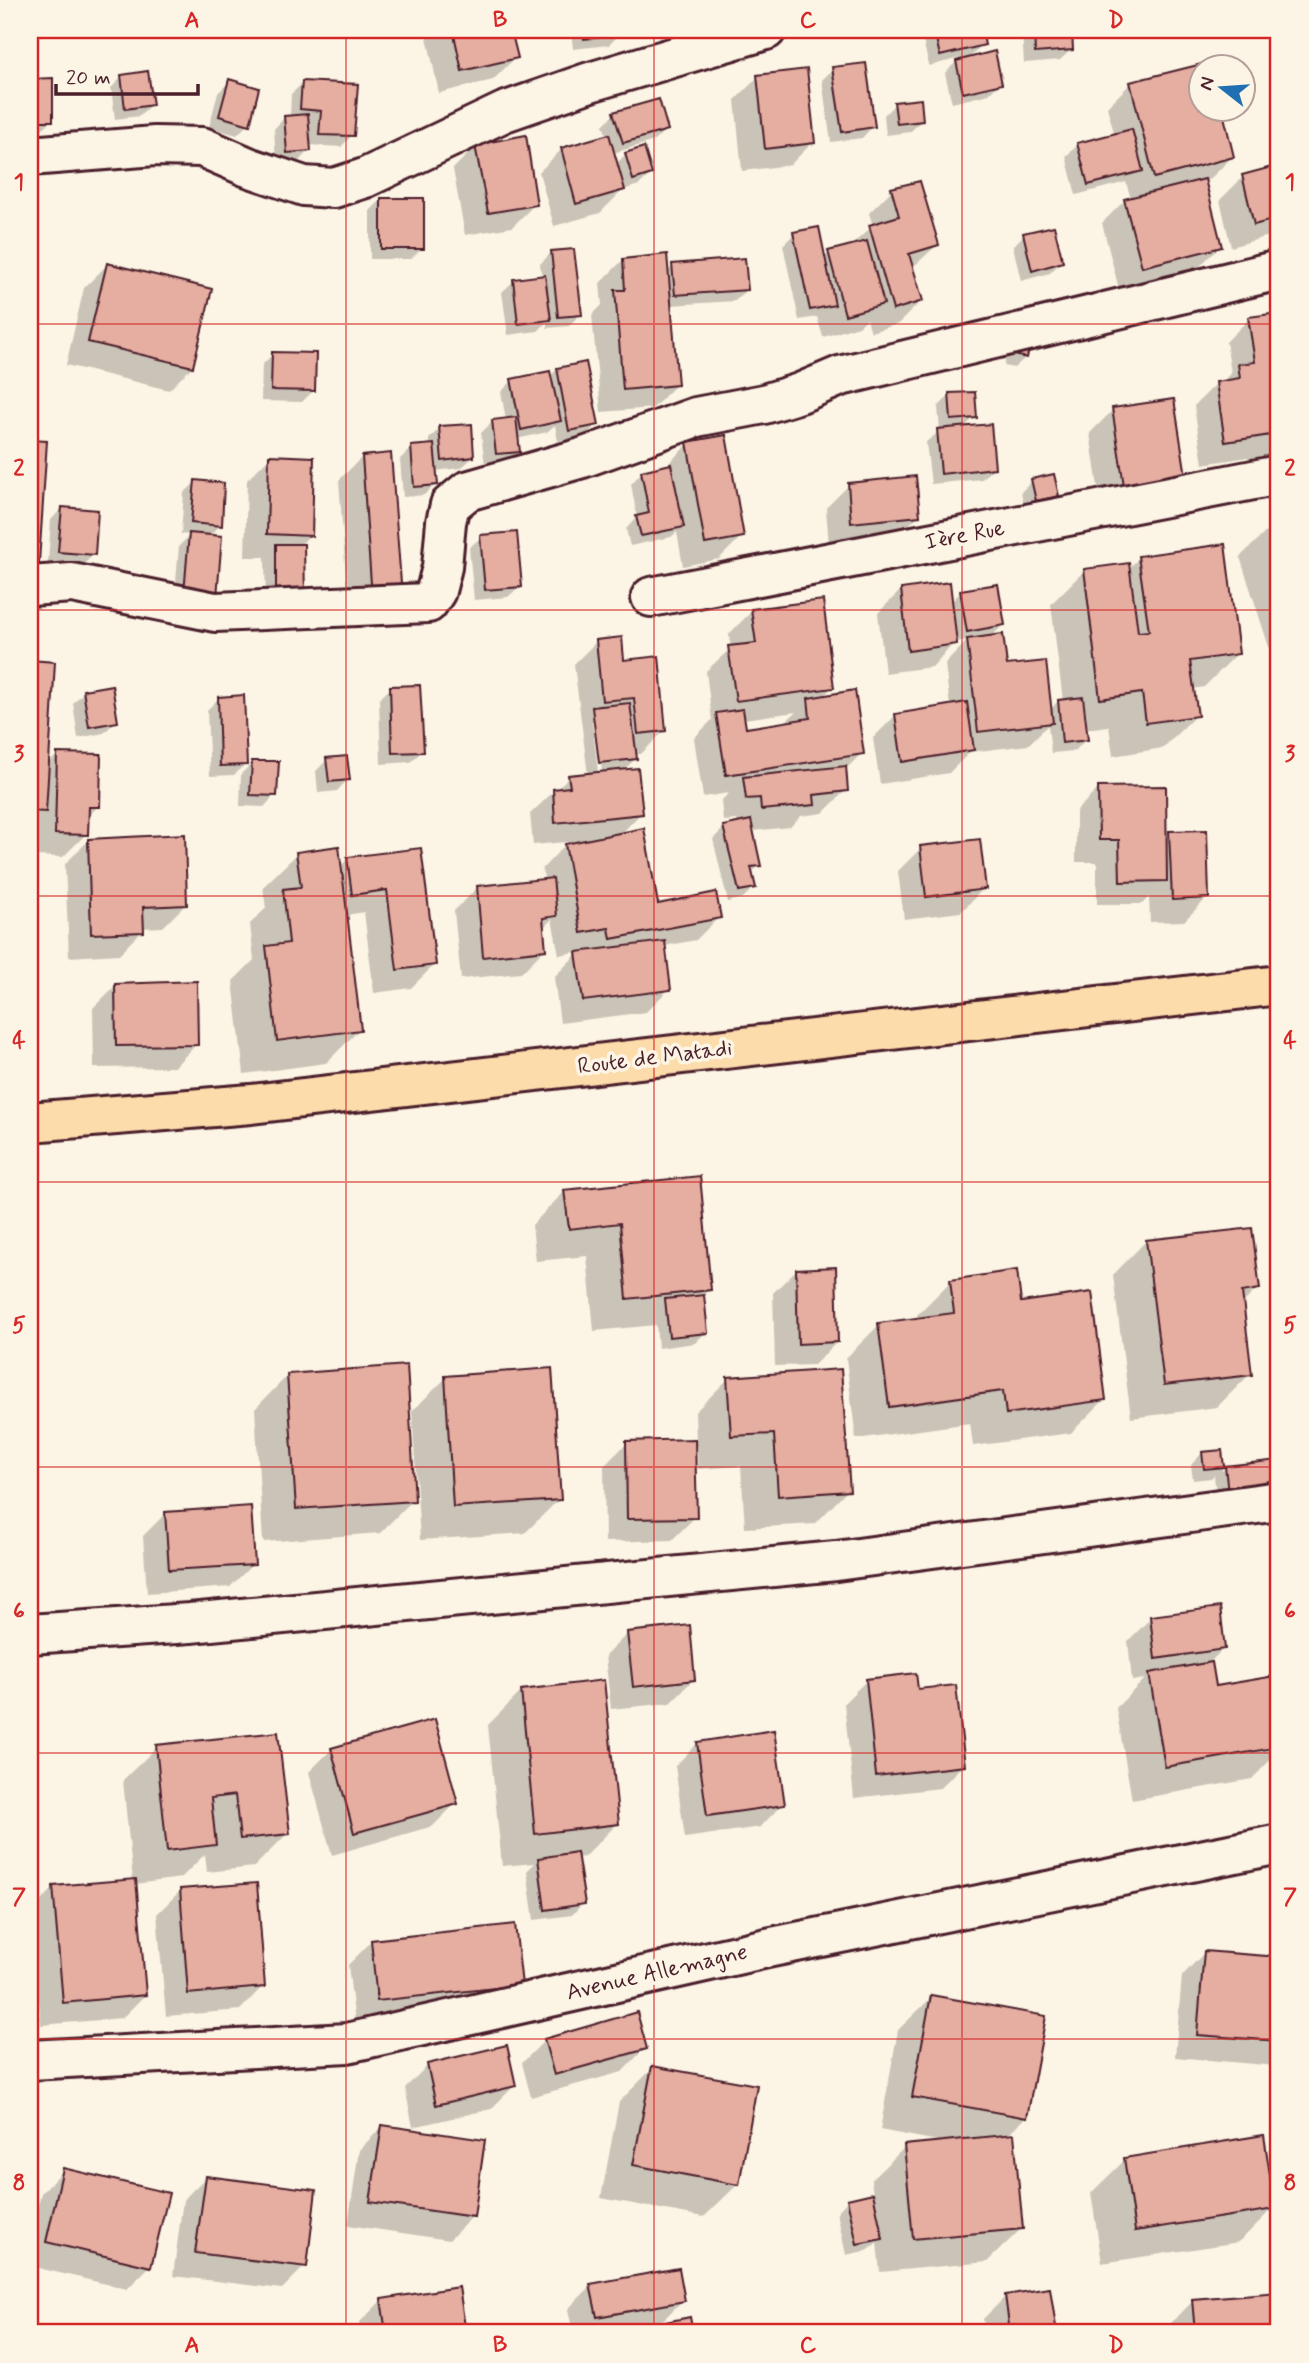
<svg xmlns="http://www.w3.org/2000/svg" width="1309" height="2363" font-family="Mynerve,sans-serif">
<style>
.shadow{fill:#0003;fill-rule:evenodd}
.building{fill:#e6ada1;stroke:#4a1f2b;stroke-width:2}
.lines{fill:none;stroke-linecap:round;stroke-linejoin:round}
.minor-casing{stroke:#4a1f2b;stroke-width:44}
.trunk-casing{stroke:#4a1f2b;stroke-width:44}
.minor{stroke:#fcf5e5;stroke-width:38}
.trunk{stroke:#fddcac;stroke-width:38}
.grid{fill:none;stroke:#d62828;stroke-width:2;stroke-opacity:0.55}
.labels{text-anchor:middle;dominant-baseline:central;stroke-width:7;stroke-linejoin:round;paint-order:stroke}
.street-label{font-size:23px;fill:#4a1f2b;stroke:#fcf5e5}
.neatline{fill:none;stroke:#d62828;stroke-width:2.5}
.grid-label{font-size:23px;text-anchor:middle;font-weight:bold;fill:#d62828}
</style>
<rect width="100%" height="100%" fill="#fcf5e5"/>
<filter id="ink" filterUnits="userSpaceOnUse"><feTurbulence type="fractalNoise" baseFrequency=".0143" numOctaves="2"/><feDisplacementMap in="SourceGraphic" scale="14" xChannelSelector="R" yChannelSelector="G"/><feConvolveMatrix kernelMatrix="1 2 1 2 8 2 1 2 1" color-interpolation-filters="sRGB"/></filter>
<g filter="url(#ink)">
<g class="shadow">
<path d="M428,30h82l6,27 -23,23 -54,13 -13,-61z"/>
<path d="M571,30h48l1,4 -11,11 -36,4z"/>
<path d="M923,30h57l3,14 -15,15 32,24 -11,11 -37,9 -7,-30 15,-15 -31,8 -8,-34z"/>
<path d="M1022,30h49l1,19 -12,11 -36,3z"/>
<path d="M1130,30h31l-30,7z"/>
<path d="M1221,30h29l-27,7z"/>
<path d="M1209,64v2h-9v42l32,49 -23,23 -5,1 16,65 -23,23 -78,20 -17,-66 23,-23 6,-1 -5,-17 -50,13 -10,-39 12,-11 37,-9 -8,-29 23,-23z"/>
<path d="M833,69l40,57 -11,12 -31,4 -9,-62z"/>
<path d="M122,77l29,27 -11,12 -25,3 -4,-31z"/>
<path d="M758,77l55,65 -23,23 -48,6 -7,-71z"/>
<path d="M30,80h22v40l-12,11h-10z"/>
<path d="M230,81l18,43 -11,11 -28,-8 9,-34z"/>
<path d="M303,83l49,52 -11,12 -32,-2v5l-11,12 -22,1 -2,-34 11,-12h5l1,-23z"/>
<path d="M895,104l27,16 -12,12 -24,3 -2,-20z"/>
<path d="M614,114l52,15 -12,12 -41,12 3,11 10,-10 25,20 -12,11 -16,5 -23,23 -46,13 -15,-54 23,-23 45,-12 -4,-12z"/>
<path d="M476,146l59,58 -23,23 -47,8 -12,-66z"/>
<path d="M1279,167v66l-48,14 -11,-47 23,-23z"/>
<path d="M892,190l45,55 -25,23 9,33 -23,23 -27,8 -4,-13 -8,7 -36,11 -6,-20 -18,3 -16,-75 11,-11 30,24 5,-5 20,-6 24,-21 -4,-13z"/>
<path d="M382,199l40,49 -11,11h-41v-48z"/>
<path d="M1024,235l37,27 -11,11 -29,8 -8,-35z"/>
<path d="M551,253l29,61 -11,12 -22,2v-6l-9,9 -30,4 -6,-43 12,-11 28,-4 -2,-13z"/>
<path d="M623,260l44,12 6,-6 73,24 -11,11 -65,4 6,80 -23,23 -52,4 -9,-97 10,-10 -2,-22z"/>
<path d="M107,265l85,102 -23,23 -103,-25 18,-77z"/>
<path d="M1279,314v164l-27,5 -4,-26 -45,7 -9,-58 23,-23h4l10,-10 -5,-31 23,-23z"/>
<path d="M1007,349l19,8 -12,11 -10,-2z"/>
<path d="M273,354l40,37 -11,11 -41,-1 1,-36z"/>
<path d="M557,369l40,55 -12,12 -27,5 -3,-16 -8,7 -30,7 1,12 -12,11 -21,3 -4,-32 11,-11 14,-2 -5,-28 11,-11 37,-3z"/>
<path d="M950,395l25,22 -12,11 30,40 -11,11 -51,5 -5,-42 14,-11 -2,-24z"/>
<path d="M1113,410l71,65 -83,33 -11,-75z"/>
<path d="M440,428l33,29 -12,11 -27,3 2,13 -12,11 -21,2 -3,-38 12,-11 17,-2v-7z"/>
<path d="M30,442l15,1 -15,140z"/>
<path d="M688,444l54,92 -23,23 -36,7 -6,-34 -6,5 -41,9 -4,-17 11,-12 -6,-33 11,-12 23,-5z"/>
<path d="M270,457l40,78 -11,11h4l-37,63 -1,-52h-20l2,-77z"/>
<path d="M362,457l38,138 -51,25 -10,-140z"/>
<path d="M1032,481l25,14 -12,12 -20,5 -4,-20z"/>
<path d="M196,482l24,43 -11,12 11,1 -46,67 5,-59 11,-11 -9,-1 3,-41z"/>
<path d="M849,485l70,30 -24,23 -66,7 -3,-37z"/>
<path d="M62,508l31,47 -11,11 -34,-3 3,-43z"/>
<path d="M1279,522v125l-9,3 -30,-93 34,-33z"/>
<path d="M481,537l39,49 -12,11 -34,3 -5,-52z"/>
<path d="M1139,558l98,96 -33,33 -11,2 3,26 -33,33 -50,8 -4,-30 -24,3 1,10 -11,12 -24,2 -3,-28 -20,20 -58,7 -21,21 -69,11 -7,-46 23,-23 54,-8 -5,-43 23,-24 -13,2 -23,25 -47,6 -7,-60 23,-23 49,13 11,-11 42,33 -12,12 14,30 45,43 8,-9h5l-12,-97 33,-33 44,-2z"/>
<path d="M752,611l80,76 -9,10 39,56 -18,18 2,19 -23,23 -22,3 -11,11 -38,4 7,34 -8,9 3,13 -11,11 -15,4 -15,-63 11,-11 14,-3 -1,-5 -14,1 -2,-20 8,-8 -26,4 -9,-59 18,-18 -6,-49 25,-23 -2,-14zM796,712l-11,10 -40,8 -2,-11z"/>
<path d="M597,641l25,21 42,69 -23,23h-6v5l-13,13 19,41 -21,22 37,71 62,11 -23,23 -32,6 5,43 -23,23 -86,11 -6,-46 26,-26 -21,4 -7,-36 -10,10 2,21 -23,23 -60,6 -7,-68 23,-23 68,-7 -3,-12 23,-24 11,-2v-2l-43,4 -3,-31 39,-37 19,-2 -14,-111zM592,722h4l6,50h-4z"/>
<path d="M30,662l23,2 -6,101 10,-10 41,51 -11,12 -1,16 -23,23 -30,-1v-34l-3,4z"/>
<path d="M391,688l31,63 -11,11 -30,2 -2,-65z"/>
<path d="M84,692l32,29 -12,12 -26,5 -5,-35z"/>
<path d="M218,699l27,65 -11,11 -24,1 -3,-66z"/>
<path d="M327,760l21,19 -11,12 -19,2 -2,-22z"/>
<path d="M253,762l22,33 -11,12 -24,-1 1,-32z"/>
<path d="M1099,788l66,50 5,-6 37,66 -23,23 -34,1 -1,-25 -7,7h-45v-42h-21v-51z"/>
<path d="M88,841l98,63 -23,23 -21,1v3l-23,23 -50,3 -4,-93z"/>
<path d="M921,848l63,40 -23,24 -57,7 -6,-48z"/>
<path d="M420,850l14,115 -23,23 -37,5 -10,-81 -18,3 14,114 -34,34 -82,11 -11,-93 21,-21 -4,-36 16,-16 -3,-21 34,-33 43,13 8,-8z"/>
<path d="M116,985l81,59 -23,23 -80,1 -1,-60z"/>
<path d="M698,1178l11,111 -7,7 4,36 -11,11 -37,5 -2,-23 -62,6 -7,-75 -51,5 -4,-36 33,-34z"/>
<path d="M1146,1241l112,47 -16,16 8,70 -33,33 -86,11 -18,-143z"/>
<path d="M796,1270l41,72 -23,23 -39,1 -2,-73z"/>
<path d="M951,1281l69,22 84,97 -33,33 -98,13 -3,-23 -114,16 -10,-81 33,-33 39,-5 -1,-5z"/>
<path d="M288,1375l125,125 -33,33 -117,9 -8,-133z"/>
<path d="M446,1378l113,121 -34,34 -105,7 -8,-129z"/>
<path d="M728,1379l120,111 -33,34 -70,4 -4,-62 -43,3 -1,-20 -3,1 1,67 -23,23 -67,2 -1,-76 23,-23 69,-3 -1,-28z"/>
<path d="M1220,1452l2,19 4,-3 51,-6 -60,42 -3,-29 -3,3 -18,2 -2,-15 11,-12z"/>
<path d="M166,1513l87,51 -23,23 -83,6 -4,-57z"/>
<path d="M1151,1618l73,30 -14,14 4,26 60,-10 5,32v41l-27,28 -120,21 -16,-92 29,-29 -13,2 -4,-40z"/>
<path d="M628,1633l65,47 -23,23 -59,6 -6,-53z"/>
<path d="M867,1680l49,10 47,75 -23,23 -86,10 -10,-95z"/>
<path d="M521,1692l96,132 -33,33 -8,1 7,45 -11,12 -38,5 -7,-49 8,-8 -33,3 -14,-141z"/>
<path d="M277,1733l11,100 -34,34 -47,5 -2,-18 -24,24 -46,6 10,111 -23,23 -81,7 -10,-114 23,-23 79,-7 -10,-101 34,-33z"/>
<path d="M698,1743l85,61 -23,23 -75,11 -10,-72z"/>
<path d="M332,1749l124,54 -23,23 -101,29 -23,-83z"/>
<path d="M180,1891l83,95 -23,24 -74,6 -9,-102z"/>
<path d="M371,1942l149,42 -23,23 -142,16 -7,-58z"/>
<path d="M1205,1952l74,7v103l-3,4 -101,-9 7,-81z"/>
<path d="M932,1997l94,120 -20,20 15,92 -34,33 -107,10 -3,-30 -8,8 -23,5 -9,-43 11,-12 25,-5 -2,-15 34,-33 38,-5 -63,-12 18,-100z"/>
<path d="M545,2040l100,8 -23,24 -91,25 -9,-34z"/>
<path d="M428,2065l86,21 -23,23 -78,18 -8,-39z"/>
<path d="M653,2068l85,116 -34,33 -103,-19 18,-96z"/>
<path d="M382,2127l90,90 -23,23 -101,-15 11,-75z"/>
<path d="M1125,2160l148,48 -34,34 -137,21 -11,-70z"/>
<path d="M64,2170l86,96 -23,23 -97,-23v-27l11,-46z"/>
<path d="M206,2177l99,89 -23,23 -109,-13 10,-76z"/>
<path d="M591,2286l92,14 -25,25 30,-6 3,14h-118l-5,-24z"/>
<path d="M458,2289l7,44h-105l-1,-10 23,-23z"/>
<path d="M1049,2290l6,43h-70l-2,-14 23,-23z"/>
<path d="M1279,2294v39h-108l-1,-9 23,-23z"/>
</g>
<g class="building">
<path d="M453,30h58l7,28 -56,13z"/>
<path d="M583,30h38l1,5 -38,4z"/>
<path d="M934,30h48l3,15 -45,11z"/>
<path d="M1034,30h38l1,20 -38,3z"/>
<path d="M995,51l7,33 -39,9 -7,-32z"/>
<path d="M1210,62l1,4h-11v42h22l12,49 -80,21 -24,-96z"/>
<path d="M866,63l9,64 -33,5 -10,-65z"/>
<path d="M807,69l8,74 -50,6 -8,-74z"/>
<path d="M148,71l5,34 -28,4 -4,-34z"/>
<path d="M53,78v43h-23v-42z"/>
<path d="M229,79l30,9 -9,37 -31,-9z"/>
<path d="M302,81l56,3 -4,52 -35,-1 2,-24 -21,-2z"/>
<path d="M659,99l9,31 -45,13 -10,-31z"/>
<path d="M921,99l2,22 -26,3 -3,-22z"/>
<path d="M308,114l3,37 -24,2 -3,-37z"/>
<path d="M1132,129l11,42 -55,14 -11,-42z"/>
<path d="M609,134l16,56 -49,14 -15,-56z"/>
<path d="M526,135l11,70 -49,8 -13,-68z"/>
<path d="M644,147l8,27 -19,6 -8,-27z"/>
<path d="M1279,165v53l-25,7 -12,-50z"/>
<path d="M1205,179l17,68 -80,20 -18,-68z"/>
<path d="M920,181l19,64 -30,9 14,47 -30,9 -24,-85 30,-9 -8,-28z"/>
<rect x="381" y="198" width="43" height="51"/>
<path d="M1054,226l9,36 -31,9 -9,-38z"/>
<path d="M819,227l16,78 -25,5 -17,-78z"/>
<path d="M867,241l17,63 -39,11 -17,-64z"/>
<path d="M574,249l8,66 -24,2 -7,-66z"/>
<path d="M667,254l11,131 -55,5 -8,-100h10l-2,-31z"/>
<path d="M745,258l3,32 -73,5 -3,-31z"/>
<path d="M107,263l105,26 -19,78 -105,-25z"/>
<path d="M545,275l6,45 -33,4 -5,-45z"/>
<path d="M1279,313v147l-5,1 -3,-26 -46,7 -9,-60 24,-4 -2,-14 17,-2 -7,-45z"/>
<path d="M1018,336l13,2 -4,20 -13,-3z"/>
<path d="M272,352l44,1 -1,38 -44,-1z"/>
<path d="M586,362l13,63 -30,6 -12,-63z"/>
<path d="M550,371l11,50 -40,9 -10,-51z"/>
<path d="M975,392l2,26 -26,2 -2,-27z"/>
<path d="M1174,399l12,77 -62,10 -12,-78z"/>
<path d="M516,417l4,35 -24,2 -4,-34z"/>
<path d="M472,424l2,33 -32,4 -3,-35z"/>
<path d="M991,424l4,44 -54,6 -4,-45z"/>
<path d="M726,435l18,102 -39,7 -18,-102z"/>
<path d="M30,440l17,1 -9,137 -8,-1z"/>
<path d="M434,444l4,41 -24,2 -3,-41z"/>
<path d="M391,453l11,143 -30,2 -10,-142z"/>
<path d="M269,455l45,2 -2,79 -45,-2z"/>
<path d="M671,464l13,63 -43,9 -5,-20 13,-3 -8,-42z"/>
<path d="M1054,474l5,22 -23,5 -5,-22z"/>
<path d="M916,476l4,40 -69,7 -3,-40z"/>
<path d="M195,480l29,3 -2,43 -31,-3z"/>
<path d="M62,507l36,3 -3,45 -37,-3z"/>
<path d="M1279,520v22l-6,-20z"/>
<path d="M517,532l5,55 -37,3 -5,-55z"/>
<path d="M189,533l33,3 -5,61 -33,-3z"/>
<path d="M276,544h28l1,54h-29z"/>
<path d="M1225,544l14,110 -49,7 8,55 -52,7 -4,-30 -42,6 -16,-130 45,-6 9,69 11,-1 -11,-75z"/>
<path d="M950,582l7,62 -49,7 -7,-62z"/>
<path d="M998,584l7,41 -38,7 -7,-42z"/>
<path d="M823,600l11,88 -98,13 -8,-55 28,-3 -5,-34z"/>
<path d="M1003,634l4,31 39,-4 7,62 -75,9 -11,-93z"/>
<path d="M622,637l2,23 35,-4 7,75 -28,3 -4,-36 -32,3 -6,-61z"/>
<path d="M30,660l25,2 -9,150 -16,-1z"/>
<path d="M112,685l6,37 -29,5 -6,-37z"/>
<path d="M420,685l4,67 -32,1 -2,-67z"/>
<path d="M855,690l9,64 -138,21 -10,-62 27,-4 3,19 64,-10 -2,-20z"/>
<path d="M244,695l3,70 -27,1 -2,-69z"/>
<path d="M1083,697l5,43 -26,3 -4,-43z"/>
<path d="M967,702l7,48 -72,12 -7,-48z"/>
<path d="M630,703l7,56 -38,4 -7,-56z"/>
<path d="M57,753l44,1 -1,53h-11l-1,28 -33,-1z"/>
<path d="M347,756l3,24 -21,2 -3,-24z"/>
<path d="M252,761h27l-2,35 -27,-1z"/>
<path d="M846,766l2,25 -34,4 1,10 -54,5 -1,-12 -14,1 -3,-22z"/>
<path d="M638,768l5,46 -88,9 -2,-34 17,-2 -2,-12z"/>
<path d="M1166,786l1,95 -47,1 -1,-42h-20l-1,-53z"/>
<path d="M751,820l10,46 -10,1 5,21 -17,3 -16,-65z"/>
<path d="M644,828l14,76 58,-12 5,26 -110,21 -2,-11 -28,5 -16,-89z"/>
<path d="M1207,830l2,68 -37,2 -3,-69z"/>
<path d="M185,834l2,71 -44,2 1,25 -53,2 -3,-95z"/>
<path d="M980,839l6,50 -60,8 -6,-51z"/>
<path d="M339,846l22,184 -84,11 -11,-95 23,-3 -6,-54 18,-2 -5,-35z"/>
<path d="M421,848l15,117 -39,5 -10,-80 -35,5 -5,-38z"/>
<path d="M553,878l4,38 -14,2 3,32 -63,7 -6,-71z"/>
<path d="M665,941l6,49 -88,11 -7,-49z"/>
<path d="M197,981l1,64 -82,1 -1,-62z"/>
<path d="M700,1176l11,114 -84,9 -7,-76 -51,6 -5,-39z"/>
<path d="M1252,1228l8,61 -18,3 10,83 -88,10 -18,-145z"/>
<path d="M836,1267l2,75 -40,2 -2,-75z"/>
<path d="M1017,1270l4,32 71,-10 14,108 -100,14 -3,-23 -114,16 -11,-84 76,-10 -4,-33z"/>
<path d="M704,1295l4,38 -39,4 -4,-38z"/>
<path d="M407,1365l8,136 -119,8 -9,-135z"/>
<path d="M552,1368l9,132 -108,7 -8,-131z"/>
<path d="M841,1369l9,122 -72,5 -4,-62 -43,2 -4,-59z"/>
<path d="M695,1439l2,79 -70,1 -1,-78z"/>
<path d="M1222,1450l2,17 -20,2 -2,-17z"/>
<path d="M1278,1460l1,28 -51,5 -3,-27z"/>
<path d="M251,1506l4,59 -86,5 -4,-58z"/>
<path d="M1220,1607l5,42 -70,10 -5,-43z"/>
<path d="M690,1625l5,55 -62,7 -6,-55z"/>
<path d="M1212,1662l4,24 59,-10 4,23v48l-114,20 -16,-94z"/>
<path d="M916,1673l2,16 38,-4 9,81 -89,10 -10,-97z"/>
<path d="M604,1680l15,144 -84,10 -14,-144z"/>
<path d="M435,1719l23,85 -104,29 -23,-85z"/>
<path d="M774,1730l11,75 -78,11 -10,-74z"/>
<path d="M278,1732l12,102 -50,5 -5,-44 -24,3 5,47 -49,6 -11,-106z"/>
<path d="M577,1852l8,52 -40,6 -7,-52z"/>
<path d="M136,1879l10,116 -83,8 -10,-117z"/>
<path d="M257,1883l8,104 -77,7 -8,-105z"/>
<path d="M515,1924l7,61 -145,16 -6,-61z"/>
<path d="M1204,1951l75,6v84l-82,-6z"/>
<path d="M931,1995l115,21 -19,102 -115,-21z"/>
<path d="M637,2012l10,37 -93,26 -10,-36z"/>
<path d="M507,2045l9,41 -80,19 -9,-41z"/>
<path d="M652,2066l105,19 -18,100 -106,-20z"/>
<path d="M382,2125l103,15 -11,77 -104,-15z"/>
<path d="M1014,2134l9,95 -110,10 -9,-94z"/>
<path d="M1264,2135l11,74 -140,22 -11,-73z"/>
<path d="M63,2168l106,25 -18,74 -105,-25z"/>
<path d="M206,2176l110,14 -9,77 -112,-14z"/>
<path d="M873,2193l10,46 -26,5 -10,-45z"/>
<path d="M679,2268l6,33 -88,16 -7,-33z"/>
<path d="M459,2287l7,46h-80l-5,-34z"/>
<path d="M1050,2288l7,45h-47l-5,-38z"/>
<path d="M1279,2292v41h-84l-3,-34z"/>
<path d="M690,2317l3,16h-81z"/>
</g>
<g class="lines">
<defs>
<g id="minor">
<path d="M30,156l125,-10 47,1 46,20 56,19 30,2 31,-10 139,-66 86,-30 176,-52"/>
<path d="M30,586l42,-3 143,29 213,-9 8,-12 6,-24 4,-45 4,-17 17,-14 115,-33 114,-41 68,-13 36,-11 40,-17 439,-106"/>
<path d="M651,597l628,-122"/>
<path d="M30,1634l160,-11 646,-62 443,-60"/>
<path d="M30,2060l317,-17 420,-95 512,-104"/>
</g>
<path id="trunk" d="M30,1122l221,-18 1028,-119"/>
</defs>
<use href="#minor" class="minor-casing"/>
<use href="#trunk" class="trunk-casing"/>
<use href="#minor" class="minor"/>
<use href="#trunk" class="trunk"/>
</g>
</g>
<path class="grid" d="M346,30v2303M654,30v2303M962,30v2303M30,324h1249M30,610h1249M30,896h1249M30,1182h1249M30,1467h1249M30,1753h1249M30,2039h1249"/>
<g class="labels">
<g class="street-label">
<text transform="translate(965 536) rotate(-11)">Ière Rue</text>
<text transform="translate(655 1058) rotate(-7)">Route de Matadi</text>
<text transform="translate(657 1973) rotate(-13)">Avenue Allemagne</text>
</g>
</g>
<rect width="1309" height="2363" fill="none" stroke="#fcf5e5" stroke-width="77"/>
<g transform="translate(1222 88) rotate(287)"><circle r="33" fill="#fcf5e5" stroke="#b59f9b" stroke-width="2"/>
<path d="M0-5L12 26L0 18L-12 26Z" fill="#1f6fb2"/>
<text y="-10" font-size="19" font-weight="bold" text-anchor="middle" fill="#4a1f2b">N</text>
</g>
<path d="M56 84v10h142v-10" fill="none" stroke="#4a1f2b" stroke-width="3.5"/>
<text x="66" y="84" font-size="21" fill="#4a1f2b" stroke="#fcf5e5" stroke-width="5" paint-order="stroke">20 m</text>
<rect x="38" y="38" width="1232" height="2286" class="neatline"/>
<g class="grid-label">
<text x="192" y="27">A</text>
<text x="500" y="27">B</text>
<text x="808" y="27">C</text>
<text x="1116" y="27">D</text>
<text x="19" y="189">1</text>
<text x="1290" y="189">1</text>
<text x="19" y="475">2</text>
<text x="1290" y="475">2</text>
<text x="19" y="761">3</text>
<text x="1290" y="761">3</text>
<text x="19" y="1047">4</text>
<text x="1290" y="1047">4</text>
<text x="19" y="1332">5</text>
<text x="1290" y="1332">5</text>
<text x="19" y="1618">6</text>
<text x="1290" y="1618">6</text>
<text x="19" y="1904">7</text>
<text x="1290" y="1904">7</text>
<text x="19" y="2190">8</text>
<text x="1290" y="2190">8</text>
<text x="192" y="2352">A</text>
<text x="500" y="2352">B</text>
<text x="808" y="2352">C</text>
<text x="1116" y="2352">D</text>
</g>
</svg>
